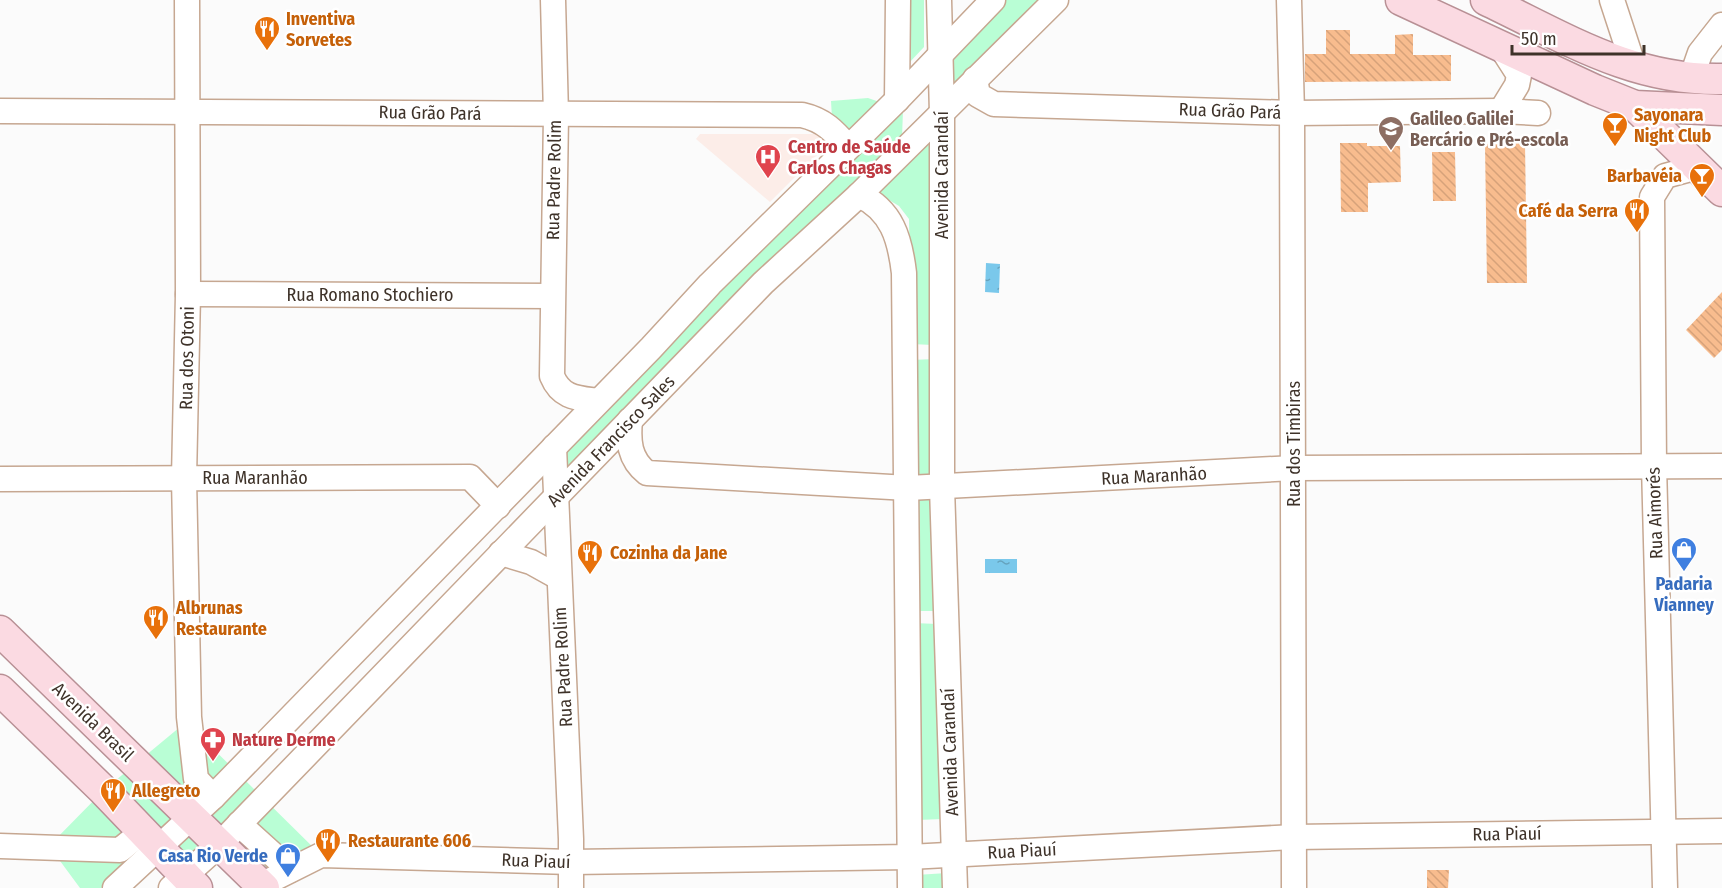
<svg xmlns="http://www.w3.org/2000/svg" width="1722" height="888" font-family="'Fira Sans Condensed',sans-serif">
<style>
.medical{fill:#fcede8}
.green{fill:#b9fed5}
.water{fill:url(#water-ripples)}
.building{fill:url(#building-back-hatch)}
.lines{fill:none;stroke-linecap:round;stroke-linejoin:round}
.minor-casing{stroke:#c6a791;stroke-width:27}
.major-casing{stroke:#b89095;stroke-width:33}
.minor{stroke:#fff;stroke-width:24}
.major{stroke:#fbdae2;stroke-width:30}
.labels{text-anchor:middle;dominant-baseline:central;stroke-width:5;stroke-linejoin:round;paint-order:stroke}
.food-label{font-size:18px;font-weight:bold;fill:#c56008;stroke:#fff;text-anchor:start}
.street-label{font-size:18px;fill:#3e3229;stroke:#fff}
.education-label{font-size:18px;font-weight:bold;fill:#785e54;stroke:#fff;text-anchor:start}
.health-label{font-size:18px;font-weight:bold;fill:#be3a42;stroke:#fff;text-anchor:start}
.shop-label{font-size:18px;font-weight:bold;fill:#366cbe;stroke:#fff}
</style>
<defs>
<pattern id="water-ripples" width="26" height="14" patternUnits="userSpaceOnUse" patternTransform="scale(1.5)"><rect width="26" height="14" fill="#7ac8eb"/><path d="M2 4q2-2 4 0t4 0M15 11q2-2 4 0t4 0" fill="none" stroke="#65a3be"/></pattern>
<pattern id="building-back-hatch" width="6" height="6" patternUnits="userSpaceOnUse" patternTransform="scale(1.5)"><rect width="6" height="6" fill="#f8bc8e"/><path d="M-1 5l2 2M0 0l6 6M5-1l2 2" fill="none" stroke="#d6a27a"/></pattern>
</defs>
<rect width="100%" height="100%" fill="#fbfbfb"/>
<path class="medical" d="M700,134h129l3,6 -62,62 -74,-63z"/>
<g class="green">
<path d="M908,0h16v47l-15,16z"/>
<path d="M1005,0h36l-89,88v-35z"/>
<path d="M868,98l35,12 -1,28 -340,343v-31l298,-304 -28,-28 -1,-17z"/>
<path d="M935,133l-2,212 -22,-1 -2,-125 -10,-13 -25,-15z"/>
<path d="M936,359l3,123h-26l-3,-122z"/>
<path d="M937,492l2,119h-26l1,-117z"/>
<path d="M913,623l25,1 5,195 -26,1z"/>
<path d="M186,722l135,133 -45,33 -59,-42 -32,25 -31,-33 -53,50h-21l-31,-42 55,-56z"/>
<path d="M947,873v15h-31v-13z"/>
</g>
<g class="water">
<path d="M986,263l14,1 -1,29 -14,-1z"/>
<rect x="985" y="559" width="32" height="14"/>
</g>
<g class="building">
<path d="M1326,30h24v24h45v-19l18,-1v21h38v26l-146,1v-28h21z"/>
<path d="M1340,143h27v3h33l1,36 -33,1v29h-27z"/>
<path d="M1525,143l2,140h-40l-2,-139z"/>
<path d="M1432,152h23l1,49h-23z"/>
<path d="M1722,292v58l-8,8 -28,-28z"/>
<path d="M1427,870h22l-1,18h-21z"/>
</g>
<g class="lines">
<defs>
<g id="minor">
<path d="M187,0l1,294 -4,184 5,239 7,62 17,18"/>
<path d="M553,0l3,115 -4,261c9,22 25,22 46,25"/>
<path d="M939,0l3,114v373l13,401"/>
<path d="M1289,0l3,113 2,775"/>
<path d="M1612,0l19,58 12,13"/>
<path d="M975,79l3,16 16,9 298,9 209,-2 37,2"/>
<path d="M1691,79l9,-26 22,-28"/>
<path d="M897,100l1,-100"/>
<path d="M0,111l802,4c22,5 32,16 46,32"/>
<path d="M1501,111l16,-26 2,-10 -18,-28"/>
<path d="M859,195c33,15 41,44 45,78l6,615"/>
<path d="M188,294l364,2"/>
<path d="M630,420c-2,21 -1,39 17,53l261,15 386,-20 428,-2"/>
<path d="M554,447l17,392v49"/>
<path d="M0,479l470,-2 28,29"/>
<path d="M501,553l30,9 27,15"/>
<path d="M239,824l51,46"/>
<path d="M0,846l120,4 22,-18"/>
<path d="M261,885l60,-30 250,7 338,-5 385,-20 428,-6"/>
<path d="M115,888l98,-91 438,-449 59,-64 187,-184 96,-100"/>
<path d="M171,888l48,-43 544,-562 96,-88 197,-195"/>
<path d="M1665,888l-11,-423 -2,-268 13,-21 33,-9"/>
</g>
<g id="major">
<path d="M1401,0l194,90 40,16 87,4"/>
<path d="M1486,0c78,37 146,81 236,79"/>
<path d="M1635,106l87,85"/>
<path d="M0,631l264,257"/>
<path d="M0,690l104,101 93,97"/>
</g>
</defs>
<use href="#minor" class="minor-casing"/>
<use href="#major" class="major-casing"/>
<use href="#minor" class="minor"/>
<use href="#major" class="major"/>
</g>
<defs>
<symbol id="restaurant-pin" viewBox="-11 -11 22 30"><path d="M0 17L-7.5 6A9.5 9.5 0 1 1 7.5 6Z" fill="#e8710a" stroke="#fff"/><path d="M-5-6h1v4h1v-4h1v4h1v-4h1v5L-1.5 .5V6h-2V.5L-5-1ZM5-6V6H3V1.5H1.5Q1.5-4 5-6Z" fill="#fff"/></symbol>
<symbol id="bar-pin" viewBox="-11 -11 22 30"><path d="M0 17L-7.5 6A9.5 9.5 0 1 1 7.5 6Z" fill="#e8710a" stroke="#fff"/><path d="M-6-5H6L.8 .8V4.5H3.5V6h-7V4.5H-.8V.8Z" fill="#fff"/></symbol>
<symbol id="school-pin" viewBox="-11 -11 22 30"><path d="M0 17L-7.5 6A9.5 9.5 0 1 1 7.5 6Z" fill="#8d6e63" stroke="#fff"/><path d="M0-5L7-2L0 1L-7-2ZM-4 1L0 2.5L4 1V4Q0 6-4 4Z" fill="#fff"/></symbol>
<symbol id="hospital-pin" viewBox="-11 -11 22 30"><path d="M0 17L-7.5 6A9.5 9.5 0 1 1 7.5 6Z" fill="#e0444e" stroke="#fff"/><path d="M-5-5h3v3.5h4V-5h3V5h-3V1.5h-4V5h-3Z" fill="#fff"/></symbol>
<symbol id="shop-pin" viewBox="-11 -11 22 30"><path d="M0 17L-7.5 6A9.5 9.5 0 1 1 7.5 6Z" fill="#3f7fe0" stroke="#fff"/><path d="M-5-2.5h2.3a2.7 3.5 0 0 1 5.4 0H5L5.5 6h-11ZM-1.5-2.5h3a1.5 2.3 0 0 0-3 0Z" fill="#fff"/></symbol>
<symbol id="pharmacy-pin" viewBox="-11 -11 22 30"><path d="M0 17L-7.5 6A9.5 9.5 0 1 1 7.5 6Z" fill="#e0444e" stroke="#fff"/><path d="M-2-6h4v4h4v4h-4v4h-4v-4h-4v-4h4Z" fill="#fff"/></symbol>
</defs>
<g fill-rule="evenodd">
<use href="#restaurant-pin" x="252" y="14" width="30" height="40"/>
<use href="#bar-pin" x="1600" y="110" width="30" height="40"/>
<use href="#school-pin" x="1376" y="114" width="30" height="40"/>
<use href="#hospital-pin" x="753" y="142" width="30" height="40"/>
<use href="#bar-pin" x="1687" y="161" width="30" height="40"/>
<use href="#restaurant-pin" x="1622" y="196" width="30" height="40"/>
<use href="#shop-pin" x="1669" y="535" width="30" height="40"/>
<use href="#restaurant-pin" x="575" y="538" width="30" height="40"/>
<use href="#restaurant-pin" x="141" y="603" width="30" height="40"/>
<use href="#pharmacy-pin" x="198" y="725" width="30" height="40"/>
<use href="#restaurant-pin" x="98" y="776" width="30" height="40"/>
<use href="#restaurant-pin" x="313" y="826" width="30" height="40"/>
<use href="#shop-pin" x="273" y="841" width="30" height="40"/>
</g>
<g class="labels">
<g class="food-label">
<text x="286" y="19">Inventiva<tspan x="286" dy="21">Sorvetes</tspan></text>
<text x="1634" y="115">Sayonara<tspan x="1634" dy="21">Night Club</tspan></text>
<text x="1682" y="176" text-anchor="end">Barbavéia</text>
<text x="1618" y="211" text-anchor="end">Café da Serra</text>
<text x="610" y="553">Cozinha da Jane</text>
<text x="176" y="608">Albrunas<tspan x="176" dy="21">Restaurante</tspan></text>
<text x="132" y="791">Allegreto</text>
<text x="348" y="841">Restaurante 606</text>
</g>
<g class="street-label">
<text transform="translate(1230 111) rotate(2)">Rua Grão Pará</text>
<text transform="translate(430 113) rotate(1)">Rua Grão Pará</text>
<text transform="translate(942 175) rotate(-90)">Avenida Carandaí</text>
<text transform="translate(554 180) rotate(-89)">Rua Padre Rolim</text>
<text x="370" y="295">Rua Romano Stochiero</text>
<text transform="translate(187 358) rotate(-89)">Rua dos Otoni</text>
<text transform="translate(611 441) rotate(-46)">Avenida Francisco Sales</text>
<text transform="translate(1294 444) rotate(-90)">Rua dos Timbiras</text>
<text transform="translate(1154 476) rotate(-3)">Rua Maranhão</text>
<text x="255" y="478">Rua Maranhão</text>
<text transform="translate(1655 513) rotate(-92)">Rua Aimorés</text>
<text transform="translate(563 667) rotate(-93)">Rua Padre Rolim</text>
<text transform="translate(93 722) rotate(44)">Avenida Brasil</text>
<text transform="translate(950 752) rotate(-92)">Avenida Carandaí</text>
<text transform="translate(1507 834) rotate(-1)">Rua Piauí</text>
<text transform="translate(1022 851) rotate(-3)">Rua Piauí</text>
<text transform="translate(536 861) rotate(2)">Rua Piauí</text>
</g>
<g class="education-label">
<text x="1410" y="119">Galileo Galilei<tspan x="1410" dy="21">Bercário e Pré-escola</tspan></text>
</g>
<g class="health-label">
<text x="788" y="147">Centro de Saúde<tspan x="788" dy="21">Carlos Chagas</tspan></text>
<text x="232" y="740">Nature Derme</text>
</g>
<g class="shop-label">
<text x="1684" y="584">Padaria<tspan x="1684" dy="21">Vianney</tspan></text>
<text x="268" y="856" text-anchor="end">Casa Rio Verde</text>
</g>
</g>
<path d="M1512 45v9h132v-9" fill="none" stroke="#3e3229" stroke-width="3"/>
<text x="1521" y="45" font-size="18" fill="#3e3229" stroke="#ffffff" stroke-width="4.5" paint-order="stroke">50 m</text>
</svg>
